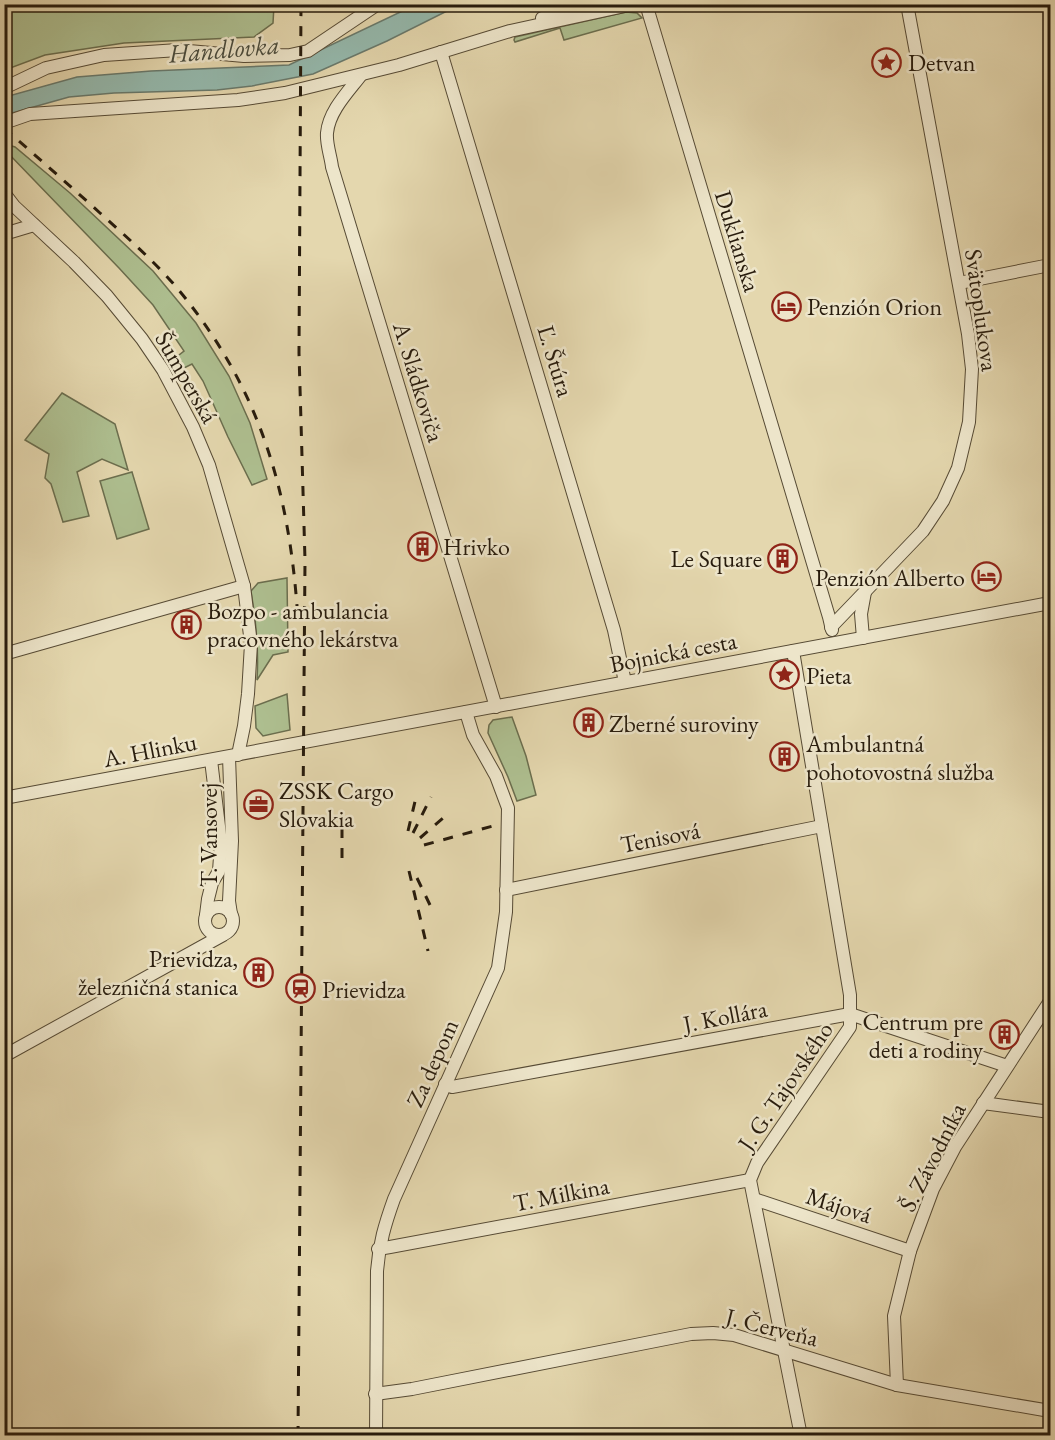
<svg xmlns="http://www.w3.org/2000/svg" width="1055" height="1440" font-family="'EB Garamond',serif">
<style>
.green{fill:#aebf90;stroke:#6b6e4e;stroke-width:1.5}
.water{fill:#95b9ad;stroke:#697a6d;stroke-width:1.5}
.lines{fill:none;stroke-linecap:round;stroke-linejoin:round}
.minor-casing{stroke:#574b35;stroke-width:14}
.minor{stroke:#ede5ca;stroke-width:12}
.rail{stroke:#281c0d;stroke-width:3;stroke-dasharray:10 10;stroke-linecap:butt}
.labels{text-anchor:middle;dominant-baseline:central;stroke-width:5;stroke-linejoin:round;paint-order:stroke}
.poi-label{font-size:24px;fill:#281c0d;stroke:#ede5ca;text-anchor:start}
.street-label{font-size:24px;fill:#281c0d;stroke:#ede5ca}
.water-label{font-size:26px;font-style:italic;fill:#494b3d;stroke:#ede5ca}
</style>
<rect width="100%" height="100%" fill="#e4d7ae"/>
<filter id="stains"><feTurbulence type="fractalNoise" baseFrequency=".00333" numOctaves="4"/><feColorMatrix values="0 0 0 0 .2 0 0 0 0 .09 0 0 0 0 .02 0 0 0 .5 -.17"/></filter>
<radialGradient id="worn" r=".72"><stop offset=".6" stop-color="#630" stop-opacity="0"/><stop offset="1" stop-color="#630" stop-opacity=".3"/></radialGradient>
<g class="green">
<path d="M5,4l269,1 -1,18 -19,14 -130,6 -79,12 -40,15z"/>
<path d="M626,12l11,1 5,5 -78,22 -4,-12 -45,14 -1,-2 1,-3z"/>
<path d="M5,144l10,3 55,46 83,78 43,52 33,53 21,47 17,56 -15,6 -24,-48 -25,-56 -11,-17 -12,6 -6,-11 10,-8 -31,-46 -34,-37 -114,-118z"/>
<path d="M62,393l53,31 13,46 -26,-11 -25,13 12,44 -26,6 -12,-38 -6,-6 4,-24 -24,-14z"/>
<path d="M132,472l17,57 -32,10 -17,-58z"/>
<path d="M287,578l1,74 -15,3 -16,25c2,-30 -1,-59 -6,-89l7,-8z"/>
<path d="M287,694l3,36 -27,6 -7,-8 -1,-22z"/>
<path d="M512,717l14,39 10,39 -19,6 -9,-24 -20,-44 1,-8 4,-5z"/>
</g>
<path class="water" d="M415,5h44l-72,36 -74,33 -61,12 -35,4 -103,3 -45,4 -64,18v-18l72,-20 74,-6 138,-6z"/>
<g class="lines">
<defs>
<g id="minor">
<path d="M646,4l183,613 3,13"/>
<path d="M542,18l35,-14"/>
<path d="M441,52l173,578 11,52"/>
<path d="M361,75c-13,17 -32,36 -34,58 -1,11 4,24 5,34l164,540"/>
<path d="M4,88l42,-20 58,-13 74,-5 66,6 46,-1 18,-4 70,-47"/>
<path d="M4,123l26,-9 208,-14 47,-7 114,-28 111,-34 124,-27"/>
<path d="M4,193l10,13 60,56 33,34 35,43 21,31 30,57 16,38 35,121 7,58 -3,50 -4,32 -6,29"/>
<path d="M4,234l30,-9"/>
<path d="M959,283l91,-18"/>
<path d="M831,627l92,-96 20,-30 15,-33 11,-46 3,-53 -4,-35 -61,-330"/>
<path d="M863,638l-2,-24 4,-22"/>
<path d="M793,651l57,344v32l-93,136 -7,17 51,256"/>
<path d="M4,654l240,-68"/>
<path d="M229,757l3,84 -3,60 2,13"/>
<path d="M4,798l1046,-195"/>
<path d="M506,890l316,-64"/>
<circle cx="219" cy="921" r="14"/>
<path d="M206,915l2,-16 4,-16 7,-12 2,-28 -10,-83"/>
<path d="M4,1056l219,-121"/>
<path d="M445,1084l7,3 398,-73 157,52"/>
<path d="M983,1103l67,9"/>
<path d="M754,1199l156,52"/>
<path d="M378,1249l12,-2 360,-67"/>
<path d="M897,1385l-3,-69 16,-65 23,-62 22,-42 95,-146"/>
<path d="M375,1394l37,-5 279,-55 22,-1 21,2 163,50 153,26"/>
<path d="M376,1436l1,-165c2,-27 8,-47 17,-72l104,-231 8,-56 2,-104 -12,-32 -23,-41 -7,-23"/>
</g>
</defs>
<use href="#minor" class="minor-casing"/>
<use href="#minor" class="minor"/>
<g class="rail">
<path d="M4,128c32,28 64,56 96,85 30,27 61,54 86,86 74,94 102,190 111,307"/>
<path d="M408,831l9,-38"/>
<path d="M413,833l18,-36"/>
<path d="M420,838l30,-26"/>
<path d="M424,845l69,-19"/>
<path d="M342,858v-43"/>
<path d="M409,871l19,80"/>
<path d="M417,878l13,27"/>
<path d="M298,1436l7,-876 -6,-207 2,-349"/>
</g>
</g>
<defs>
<symbol id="sight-ring" viewBox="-11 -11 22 22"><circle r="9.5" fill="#ede5ca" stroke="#8f2418" stroke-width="1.5"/><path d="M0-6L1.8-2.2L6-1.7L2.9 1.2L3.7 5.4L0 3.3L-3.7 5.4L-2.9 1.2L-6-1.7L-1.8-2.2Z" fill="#8f2418"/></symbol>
<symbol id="hotel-ring" viewBox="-11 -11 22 22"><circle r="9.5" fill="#ede5ca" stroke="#8f2418" stroke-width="1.5"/><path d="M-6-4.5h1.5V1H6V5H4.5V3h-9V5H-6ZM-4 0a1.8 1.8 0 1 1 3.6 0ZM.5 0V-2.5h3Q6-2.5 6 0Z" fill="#8f2418"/></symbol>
<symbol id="building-ring" viewBox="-11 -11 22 22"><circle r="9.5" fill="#ede5ca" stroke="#8f2418" stroke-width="1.5"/><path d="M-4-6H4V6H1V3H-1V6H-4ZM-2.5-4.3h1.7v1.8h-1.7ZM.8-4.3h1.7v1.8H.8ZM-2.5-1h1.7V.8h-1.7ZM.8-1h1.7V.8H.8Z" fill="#8f2418"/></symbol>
<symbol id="office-ring" viewBox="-11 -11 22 22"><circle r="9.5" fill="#ede5ca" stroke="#8f2418" stroke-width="1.5"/><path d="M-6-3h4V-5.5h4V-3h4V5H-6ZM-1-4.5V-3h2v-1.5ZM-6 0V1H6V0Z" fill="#8f2418"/></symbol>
<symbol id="station-ring" viewBox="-11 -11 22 22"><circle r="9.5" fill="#ede5ca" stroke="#8f2418" stroke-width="1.5"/><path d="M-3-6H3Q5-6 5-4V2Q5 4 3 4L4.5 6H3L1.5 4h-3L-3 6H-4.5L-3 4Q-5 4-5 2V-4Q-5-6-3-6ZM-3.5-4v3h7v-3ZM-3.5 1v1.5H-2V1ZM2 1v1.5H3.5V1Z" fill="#8f2418"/></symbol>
</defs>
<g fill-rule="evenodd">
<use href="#sight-ring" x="870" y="46" width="33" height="33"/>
<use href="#hotel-ring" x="770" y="290" width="33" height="33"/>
<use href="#building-ring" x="406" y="530" width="33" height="33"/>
<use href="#building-ring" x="766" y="542" width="33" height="33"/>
<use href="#hotel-ring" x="970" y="560" width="33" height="33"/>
<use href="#building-ring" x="170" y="608" width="33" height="33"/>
<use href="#sight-ring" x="768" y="658" width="33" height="33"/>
<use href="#building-ring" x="572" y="706" width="33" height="33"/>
<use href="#building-ring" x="768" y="740" width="33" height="33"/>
<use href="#office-ring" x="242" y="788" width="33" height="33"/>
<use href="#building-ring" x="242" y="956" width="33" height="33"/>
<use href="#station-ring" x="284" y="972" width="33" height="33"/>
<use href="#building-ring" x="988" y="1018" width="33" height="33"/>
</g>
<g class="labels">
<g class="poi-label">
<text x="908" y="62">Detvan</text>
<text x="807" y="306">Penzión Orion</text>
<text x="443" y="546">Hrivko</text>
<text x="762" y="558" text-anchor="end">Le Square</text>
<text x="965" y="577" text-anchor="end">Penzión Alberto</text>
<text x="207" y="610">Bozpo - ambulancia<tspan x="207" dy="28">pracovného lekárstva</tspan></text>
<text x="806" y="675">Pieta</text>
<text x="609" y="723">Zberné suroviny</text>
<text x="806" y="743">Ambulantná<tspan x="806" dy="28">pohotovostná služba</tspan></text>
<text x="279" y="790">ZSSK Cargo<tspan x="279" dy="28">Slovakia</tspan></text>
<text x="238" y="958" text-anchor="end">Prievidza,<tspan x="238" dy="28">železničná stanica</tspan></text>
<text x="322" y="989">Prievidza</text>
<text x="983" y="1021" text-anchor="end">Centrum pre<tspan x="983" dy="28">deti a rodiny</tspan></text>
</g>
<g class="street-label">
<text transform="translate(738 241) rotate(73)">Duklianska</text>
<text transform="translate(982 310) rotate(82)">Svätoplukova</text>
<text transform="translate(556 361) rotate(73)">Ľ. Štúra</text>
<text transform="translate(187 377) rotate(60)">Šumperská</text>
<text transform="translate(419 382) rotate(73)">A. Sládkoviča</text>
<text transform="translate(673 652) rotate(-11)">Bojnická cesta</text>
<text transform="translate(150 750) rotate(-11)">A. Hlinku</text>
<text transform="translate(208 835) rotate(-90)">T. Vansovej</text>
<text transform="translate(660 837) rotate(-11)">Tenisová</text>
<text transform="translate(725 1016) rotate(-11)">J. Kollára</text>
<text transform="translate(432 1063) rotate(-66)">Za depom</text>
<text transform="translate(785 1086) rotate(-56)">J. G. Tajovského</text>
<text transform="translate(932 1157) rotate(-63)">Š. Závodníka</text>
<text transform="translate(561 1194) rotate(-11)">T. Milkina</text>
<text transform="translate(839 1205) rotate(18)">Májová</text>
<text transform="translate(772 1327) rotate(14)">J. Červeňa</text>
</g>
<g class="water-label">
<text transform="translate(224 49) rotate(-5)">Handlovka</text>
</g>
</g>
<rect width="1055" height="1440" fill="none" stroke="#e4d7ae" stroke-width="24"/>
<rect x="6" y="6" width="1043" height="1428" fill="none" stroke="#281c0d" stroke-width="3"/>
<rect x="12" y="12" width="1031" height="1416" fill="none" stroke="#281c0d" stroke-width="1.5"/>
<rect width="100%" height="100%" filter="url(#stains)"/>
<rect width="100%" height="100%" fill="url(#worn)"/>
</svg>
